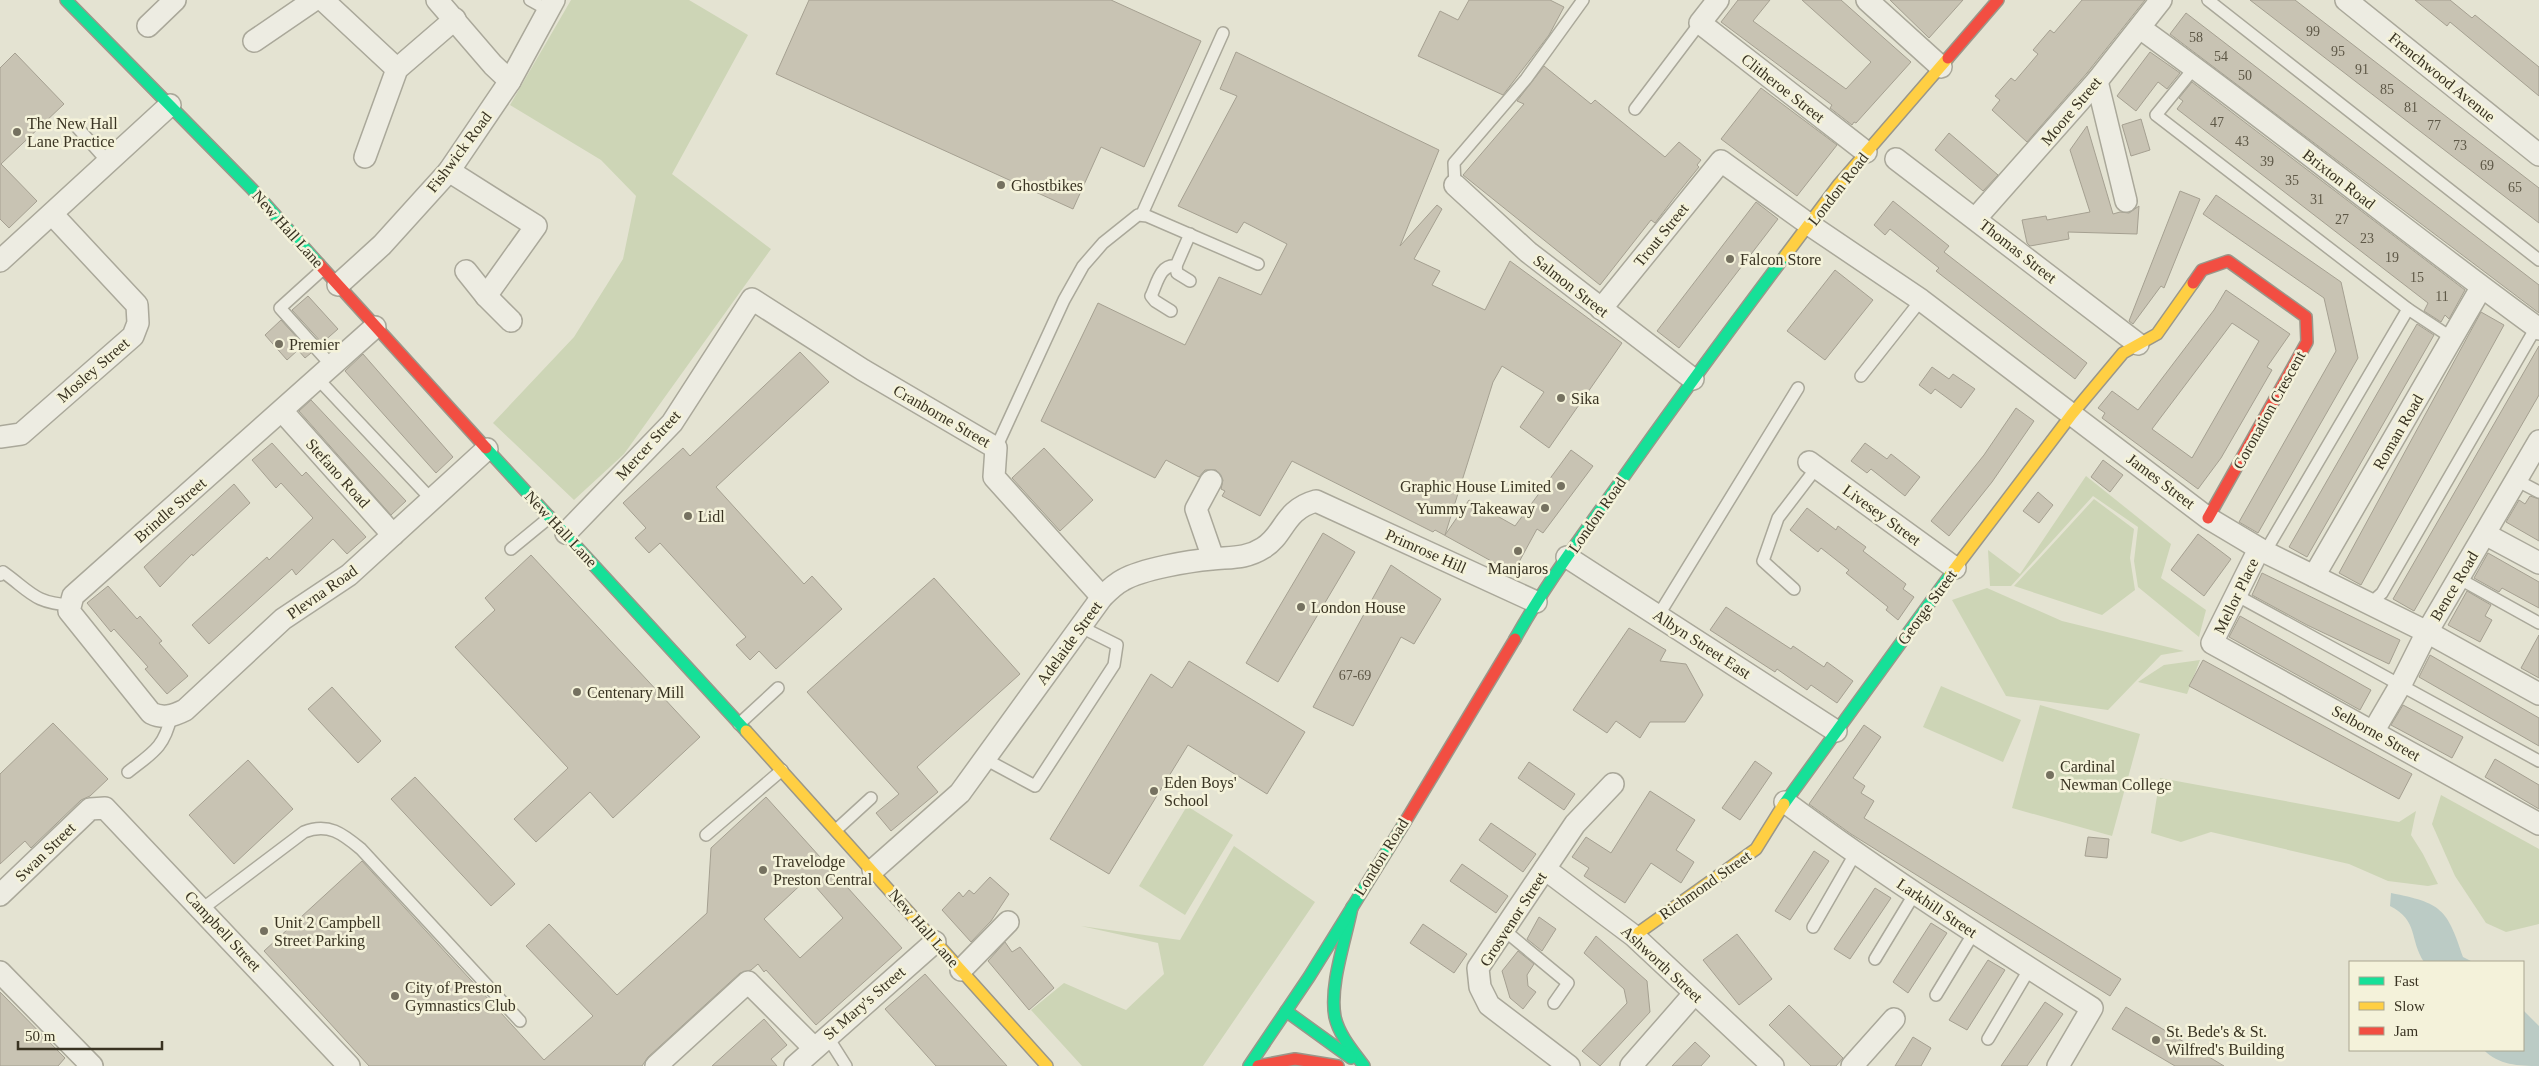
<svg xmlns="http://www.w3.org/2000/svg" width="2539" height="1066" font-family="'Times New Roman',serif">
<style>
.green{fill:#cdd5b6}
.water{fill:#bbcbc5}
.building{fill:#c8c3b3;stroke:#a5a091;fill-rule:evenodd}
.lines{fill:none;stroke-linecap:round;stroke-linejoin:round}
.lane-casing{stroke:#aaa89a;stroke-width:14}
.street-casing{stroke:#aaa89a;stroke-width:24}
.fast-casing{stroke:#9a978a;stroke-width:14}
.slow-casing{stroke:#9a978a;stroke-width:14}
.jam-casing{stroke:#9a978a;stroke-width:14}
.lane{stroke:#edece2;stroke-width:11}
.street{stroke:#edece2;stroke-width:21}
.fast{stroke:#16e098;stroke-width:11}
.slow{stroke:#ffcf43;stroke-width:11}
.jam{stroke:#f24e42;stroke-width:11}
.poi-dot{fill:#757160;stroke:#f4f2da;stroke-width:2}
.labels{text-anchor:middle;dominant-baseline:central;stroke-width:5;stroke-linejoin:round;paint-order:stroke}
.number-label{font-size:14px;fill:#5d5746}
.street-label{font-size:16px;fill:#393322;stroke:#f4f2da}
.poi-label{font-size:16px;fill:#393322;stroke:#f4f2da;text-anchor:start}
</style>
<rect width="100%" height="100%" fill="#e4e3d2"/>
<g class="green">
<path d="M571,0h118l59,35 -76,139 99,75 -147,205 -50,46 -81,-77 81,-86 49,-78 13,-63 -35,-36 -91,-55z"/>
<path d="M2086,476l85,68 -10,34 45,32 -7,27 -61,-50 -4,-26 4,-34 -45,-31 -82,90h-21l-2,-36 32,24z"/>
<path d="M2094,499l40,30 -4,29 5,32 -33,25 -88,-29z"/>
<path d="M1987,588l75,33 122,30 -23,4 -53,55 -102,-14 -54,-96z"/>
<path d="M2200,660l-13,34 -49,-12 26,-17z"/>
<path d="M1941,686l80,34 -18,42 -80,-35z"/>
<path d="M2040,705l100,29 -28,102 -100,-28z"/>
<path d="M2160,778l239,44 17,-11 -5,24 12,19 15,30 -10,2 -40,-5 -39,-17 -138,-32 -30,10 -30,-9z"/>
<path d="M2441,795l98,54v75l-33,8 -20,-9 -31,-47 -23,-52z"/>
<path d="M1187,806l46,29 -48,80 -46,-29z"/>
<path d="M1234,846l81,56 -112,164h-121l-51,-56 33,-27 62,27 38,-36 -6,-31 -77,-17 99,14z"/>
</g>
<g class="water">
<path d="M2391,893c50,10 56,15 72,64l10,5h-49c-15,-23 -5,-41 -34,-56z"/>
<path d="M2523,1010l16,16v40c-20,0 -41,-1 -55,-16h39z"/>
</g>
<g class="building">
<path d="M809,0h302l90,41 -57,126 -43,-20 -28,62 -297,-135z"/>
<path d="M1469,0h81l14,7 -15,28 -46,60 -85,-39 22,-45 18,9z"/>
<path d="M1738,0h32l-17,21 93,68 25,-27 -69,-62h39l70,62 -55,61 -2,-1 -2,3 -22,-17 2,-3 -111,-83z"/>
<path d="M1890,0h73l-34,38z"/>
<path d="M2082,0h63l-58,73 -60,69 -35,-32 8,-10 -5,-4 16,-18 4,3 23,-27 -5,-4 17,-20 4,3z"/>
<path d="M2250,0h45l35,27 209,161v35z"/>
<path d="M2415,0h35l22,18 3,-3 64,52v29l-89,-74 -3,4z"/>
<path d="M2186,13l353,272v28l-369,-279z"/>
<path d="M1236,52l203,98 -39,96 37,-41 5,4 -28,50 26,12 -8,14 53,25 25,-49 112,82 -73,105 -29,-21 24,-35 -42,-26 -9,16 -48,153 24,-35 46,26 56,-76 22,16 -50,67 -6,-4 -24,44 -78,-43 -2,2 -141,-71 -32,55 -38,-20 3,-5 -4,-2 2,-9 -7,-10h-11l-6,7 -33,-17 -11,18 -114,-57 57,-118 87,42 34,-68 42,18 26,-51 -43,-22 -7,11 -59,-27 59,-110 -17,-7z"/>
<path d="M2150,52l30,21 -13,16 -9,-7 -22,29 -19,-15z"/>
<path d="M15,53l49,51 -63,60 36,37 -28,27 -9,-9v-151z"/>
<path d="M1544,66l47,38 4,-4 70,57 14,-15 22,18 -4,5 2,2 -25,31 -19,25 -4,-3 -51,65 -137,-110 61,-71 -7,-3z"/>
<path d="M2192,82l273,208 -16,29 -4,-4 -4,7 -17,-11 4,-8 -251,-194 6,-8 -4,-3z"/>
<path d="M1761,88l76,57 -40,51 -76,-57z"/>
<path d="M2141,119l9,31 -19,6 -9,-31z"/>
<path d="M2087,126l26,88 7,-2 9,1 10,-7 -2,28 -69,-2 1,7 -39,7 -3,-3 -5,-23 24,-4 1,4 43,-8 -20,-62z"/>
<path d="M1949,133l49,42 -15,16 -48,-41z"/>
<path d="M2180,191l20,8 -36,89 -3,-2 -28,38 -4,-3z"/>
<path d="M2216,195l125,87 17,76 -100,175 -19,-11 97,-171 -12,-53 -121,-84z"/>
<path d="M1893,201l56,45 -5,6 143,111 -12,16 -139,-108 3,-3 -49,-39 -5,6 -11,-10z"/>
<path d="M1756,202l22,17 -99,129 -22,-17z"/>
<path d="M1835,270l38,30 -48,60 -38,-29z"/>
<path d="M2226,290l64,44 -23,33 5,3 -51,88 -23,31 -96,-71 3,-5 -7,-5 14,-17 26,19 76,-100zM2232,323l27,18 -67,117 -40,-29z"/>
<path d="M308,296l30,33 -16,14 -30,-33z"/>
<path d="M2481,312l23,13 -143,260 -22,-12z"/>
<path d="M281,320l30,33 -6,5 -7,-8 -11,10 -22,-25z"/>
<path d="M2417,324l17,11 -127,222 -18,-10z"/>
<path d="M2539,346v49l-125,216 -21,-12z"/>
<path d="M800,352l29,30 -113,105 88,97 8,-8 30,33 -66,60 -17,-18 -9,9 -14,-15 10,-8 -86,-94 -11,10 -14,-15 11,-10 -23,-25 60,-55 7,8z"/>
<path d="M363,354l90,103 -17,16 -91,-102z"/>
<path d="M1932,367l17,12 4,-5 22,15 -14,19 -26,-19 -4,5 -12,-9z"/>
<path d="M311,400l95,101 -15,14 -92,-104z"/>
<path d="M2016,408l18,13 -42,61 -43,54 -18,-15 53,-66z"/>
<path d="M272,443l30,33 4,-4 60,65 -19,17 -14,-15 -37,36 -4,-6 -83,75 -17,-19 75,-68 2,3 44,-42 -32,-35 -5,5 -24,-28z"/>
<path d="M1865,443l22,16 4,-5 29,23 -15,19 -34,-27 -4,4 -16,-12z"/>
<path d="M1044,448l49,52 -33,31 -48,-53z"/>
<path d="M2103,460l20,15 -13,17 -19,-15z"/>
<path d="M234,484l16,19 -57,53 -1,-2 -32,33 -16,-20z"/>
<path d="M2038,492l15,13 -14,18 -16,-12z"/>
<path d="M2530,496l9,3v42l-33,-19 13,-22 6,4z"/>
<path d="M1807,508l29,22 2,-4 13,10 15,11 -3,4 43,33 -3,5 11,8 -16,23 -12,-10 2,-3 -42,-34 3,-3 -28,-22 -3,4 -28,-22z"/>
<path d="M1323,533l32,19 -77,130 -32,-19z"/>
<path d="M2198,534l33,25 -27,37 -33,-26z"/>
<path d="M2488,553l51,29v26l-37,-20 -3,4 -25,-14z"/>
<path d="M531,555l169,182 -87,81 -23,-26 -54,50 -22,-23 54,-51 -113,-121 40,-37 -10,-12z"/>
<path d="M1391,565l50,34 -27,45 -13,-7 -48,89 -40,-19z"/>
<path d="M2262,573l138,67 -11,24 -82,-39 -55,-30z"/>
<path d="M934,578l86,96 -103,93 21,25 -47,39 -15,-18 23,-19 -92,-102z"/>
<path d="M108,586l29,33 3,-3 22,25 -3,2 29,33 -21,18 -22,-25 3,-2 -34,-38 -3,3 -24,-29z"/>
<path d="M2467,591l24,14 -6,11 7,4 -12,22 -32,-17z"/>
<path d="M1726,607l65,42 2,-3 31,21 3,-5 26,19 -16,22 -26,-18 -4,5 -30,-21 -2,3 -65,-42z"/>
<path d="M2240,616l131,74 -11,20 -131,-73z"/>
<path d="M1629,628l37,22 -6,11 26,3 17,31 -18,27h-35l-10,16 -24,-17 -9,12 -34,-23z"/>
<path d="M2539,635v43l-18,-10z"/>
<path d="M2430,655l109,63v28l-120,-69z"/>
<path d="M2203,660l209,114 -13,25 -210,-113z"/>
<path d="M1189,661l116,71 -38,62 -79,-49 -79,129 -59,-35 101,-165 21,14z"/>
<path d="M332,687l49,54 -23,22 -50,-54z"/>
<path d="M2403,705l60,32 -11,21 -61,-33z"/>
<path d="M53,723l55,56 -18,17 -9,4 -50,48 -6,-7 -25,23v-90z"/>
<path d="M1864,725l17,12 -28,41 12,8 -4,7 13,8 -10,17 257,161 -11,17 -259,-162 -42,-30z"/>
<path d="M2495,759l44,26v24l-54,-32z"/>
<path d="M248,760l45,49 -59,55 -45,-49z"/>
<path d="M1755,761l17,12 -32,47 -18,-12z"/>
<path d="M1529,762l46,32 -11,16 -46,-32z"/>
<path d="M415,777l100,107 -24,22 -100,-107z"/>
<path d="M1650,791l45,29 -19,30 18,12 -13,21 -30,-20 -26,40 -41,-27 5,-8 -17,-11 14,-20 25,16z"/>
<path d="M766,797l136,151 -86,77 -50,-55 -2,2 -6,-8 -7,6 -11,3 -92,84 -6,9h-273l-105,-115 98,-90 182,199 49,-44 -67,-70 23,-22 68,71 90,-82 4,-65zM808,878l35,40 -43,40 -36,-39z"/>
<path d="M1491,823l45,31 -13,18 -44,-32z"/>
<path d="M2088,837l21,2 -2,19 -22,-2z"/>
<path d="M1814,851l15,10 -39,59 -15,-9z"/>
<path d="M1462,864l46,32 -12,17 -46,-32z"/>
<path d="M990,877l19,17 -18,27 -20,21 -29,-32 17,-18 4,5 6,-7 5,4z"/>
<path d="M1875,888l16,10 -41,61 -16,-10z"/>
<path d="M1539,917l17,12 -14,22 -15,-12z"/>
<path d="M1931,923l16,10 -39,60 -15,-11z"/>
<path d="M1423,924l44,30 -13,19 -44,-30z"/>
<path d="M1737,934l35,45 -33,26 -36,-45z"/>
<path d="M1596,936l51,45 3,31 -50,54 -18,-15 45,-48 -3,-14 -40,-36z"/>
<path d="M1005,942l7,10 8,-5 34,41 -25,22 -41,-49z"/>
<path d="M1518,951l16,13 -7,11 1,11 8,6 -13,17 -13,-11 -8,-27z"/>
<path d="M1988,960l17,10 -38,60 -18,-10z"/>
<path d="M925,974l82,92h-71l-51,-57z"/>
<path d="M0,992l65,66 -7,8h-58z"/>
<path d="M2045,1002l18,12 -36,52h-26z"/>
<path d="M1789,1005l54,53 -7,8h-25l-42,-41z"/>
<path d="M2126,1007l98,59h-49l-63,-37z"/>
<path d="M764,1019l23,26 -16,14 6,7h-65z"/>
<path d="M1913,1037l18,11 -10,18h-26z"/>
<path d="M1695,1042l15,14 -9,10h-29z"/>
</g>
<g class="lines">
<defs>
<g id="lane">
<path d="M530,0l18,10"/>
<path d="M2208,0l331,260"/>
<path d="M2195,67l-39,48 252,194 44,29"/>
<path d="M1635,109l65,-86"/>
<path d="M77,127l31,35"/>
<path d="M1455,185l-1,-22 72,-84 57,-79"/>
<path d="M1142,214l81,-181"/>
<path d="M1176,266l1,7 13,8"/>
<path d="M323,269l-43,39 52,58"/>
<path d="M1171,311l-16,-10 -4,-5c6,-12 9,-32 25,-30l14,-32"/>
<path d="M1861,376l60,-76"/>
<path d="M318,379l114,121"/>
<path d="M996,448l68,-148 19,-34 20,-23 35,-28 9,1 111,48"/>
<path d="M2516,480l23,12"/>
<path d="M511,549l39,-32"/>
<path d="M2265,552l143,-243"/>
<path d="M0,575l3,-3c28,20 31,31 68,33"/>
<path d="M2458,578l81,45"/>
<path d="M1794,589l-31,-28 15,-43 39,-51"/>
<path d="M2236,595l303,166"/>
<path d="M2371,603l11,-10 156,-269"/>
<path d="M1658,616l140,-228"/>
<path d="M739,724l39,-36"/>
<path d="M985,759l50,27 79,-121 3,-20 -36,-18"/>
<path d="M128,772c24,-19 36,-24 43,-55"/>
<path d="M836,830l35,-32"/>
<path d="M706,835l76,-65"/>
<path d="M202,909l102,-77c24,-10 39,2 57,17l159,172"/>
<path d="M1813,927l42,-73"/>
<path d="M1504,930l64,53 -14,20"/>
<path d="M1875,959l40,-66"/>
<path d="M1936,995l37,-61"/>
<path d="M827,1036l19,30"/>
<path d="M1988,1039l42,-71"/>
</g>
<g id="street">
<path d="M323,0l74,69"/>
<path d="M437,0l56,65 17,16"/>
<path d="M1718,0l-18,23 166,129"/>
<path d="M1867,0l74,67"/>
<path d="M2346,0l193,155"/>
<path d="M148,26l27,-26"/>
<path d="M2140,28c135,97 264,203 399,301"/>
<path d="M254,41l60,-41"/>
<path d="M2097,81l29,120"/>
<path d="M365,157l32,-88 58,-50"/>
<path d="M1896,159l242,185"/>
<path d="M449,171l87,55 -50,70 -20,-25"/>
<path d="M1455,185l73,67 165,127"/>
<path d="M1976,218l121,-137 64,-81"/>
<path d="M0,261l170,-156"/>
<path d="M338,285l44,-40 67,-74 61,-90 44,-81"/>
<path d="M486,296l25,25"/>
<path d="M1601,309l120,-148 89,64 111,75 287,218 57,34 162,80 112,62"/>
<path d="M375,327l-302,269 -4,15 82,102c12,6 22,3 34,-3l98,-91 66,-44 138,-126"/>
<path d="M283,412l110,123"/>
<path d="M0,437l21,-3 112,-98 5,-13 -1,-18 -85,-91"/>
<path d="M1809,462l146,106"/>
<path d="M1211,481l-15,28 17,49"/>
<path d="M566,533l106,-110 80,-124 111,71 133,78 -2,29 108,120"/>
<path d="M2485,534l54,29"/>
<path d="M2259,549l-47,94 327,181"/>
<path d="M1567,557l269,174"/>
<path d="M2314,576l167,-288"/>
<path d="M2373,732l28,-48 26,-52 112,-191"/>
<path d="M1785,802c100,74 203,140 307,206l-34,58"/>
<path d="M1545,869l89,67 139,130"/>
<path d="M873,870l87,-77 142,-196c6,-6 13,-13 21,-17 19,-11 66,-19 89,-21 18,-2 34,0 51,-11 22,-13 20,-38 53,-47l220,101"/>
<path d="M0,895l90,-86 15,-1 244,258"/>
<path d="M961,970l47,-48"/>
<path d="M0,972l92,94"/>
<path d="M656,1066l92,-84 66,66"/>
<path d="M795,1066l140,-124"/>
<path d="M1569,1066l-80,-61 -9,-18 -2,-19 97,-144 38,-40"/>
<path d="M1631,1066l63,-72"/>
<path d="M1852,1066l42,-47"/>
</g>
<g id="fast">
<path d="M66,0l186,189 67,75"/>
<path d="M486,448l260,283"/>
<path d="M1515,639c30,-54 67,-103 103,-154 54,-77 110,-153 167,-229"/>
<path d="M1784,804l166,-229"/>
<path d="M1352,907c-6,32 -23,78 -17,110 4,18 18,34 29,49"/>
<path d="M1286,1011l65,47"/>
<path d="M1249,1066l60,-89 96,-155"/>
</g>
<g id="slow">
<path d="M1785,256l54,-72 109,-126"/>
<path d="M1950,575l122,-161 51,-61 34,-19 36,-51"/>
<path d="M746,731l301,335"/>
<path d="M1634,936l122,-87 28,-45"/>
</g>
<g id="jam">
<path d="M1948,58l50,-58"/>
<path d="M319,264l167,184"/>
<path d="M2193,283l9,-13 26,-9 78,56 1,25 -99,176"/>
<path d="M1405,822l110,-183"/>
<path d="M1258,1066l37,-7 43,7"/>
</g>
</defs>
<use href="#lane" class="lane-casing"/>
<use href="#street" class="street-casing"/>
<use href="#fast" class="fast-casing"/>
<use href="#slow" class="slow-casing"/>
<use href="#jam" class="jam-casing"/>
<use href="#lane" class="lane"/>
<use href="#street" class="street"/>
<use href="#fast" class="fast"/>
<use href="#slow" class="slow"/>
<use href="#jam" class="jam"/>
</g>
<g class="poi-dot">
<circle cx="17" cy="132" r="5"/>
<circle cx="1001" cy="185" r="5"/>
<circle cx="1730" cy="259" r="5"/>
<circle cx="279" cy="344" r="5"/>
<circle cx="1561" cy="398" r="5"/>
<circle cx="1561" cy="486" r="5"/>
<circle cx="1545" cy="508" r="5"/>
<circle cx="688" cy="516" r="5"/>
<circle cx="1518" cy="551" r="5"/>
<circle cx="1301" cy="607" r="5"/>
<circle cx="577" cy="692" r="5"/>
<circle cx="2050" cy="775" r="5"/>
<circle cx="1154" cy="791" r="5"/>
<circle cx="763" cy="870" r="5"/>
<circle cx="264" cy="931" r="5"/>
<circle cx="395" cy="996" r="5"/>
<circle cx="2156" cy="1040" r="5"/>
</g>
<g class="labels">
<g class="number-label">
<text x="2313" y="31">99</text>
<text x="2196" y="37">58</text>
<text x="2338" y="51">95</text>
<text x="2221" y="56">54</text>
<text x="2362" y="69">91</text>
<text x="2245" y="75">50</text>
<text x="2387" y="89">85</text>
<text x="2411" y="107">81</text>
<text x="2217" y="122">47</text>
<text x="2434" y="125">77</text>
<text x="2242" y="141">43</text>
<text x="2460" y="145">73</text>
<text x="2267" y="161">39</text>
<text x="2487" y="165">69</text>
<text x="2292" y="180">35</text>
<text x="2515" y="187">65</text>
<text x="2317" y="199">31</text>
<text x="2342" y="219">27</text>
<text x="2367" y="238">23</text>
<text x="2392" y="257">19</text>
<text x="2417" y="277">15</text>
<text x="2442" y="296">11</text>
<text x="1355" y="675">67-69</text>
</g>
<g class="street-label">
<text transform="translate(2442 77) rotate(39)">Frenchwood Avenue</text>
<text transform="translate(1783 88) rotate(38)">Clitheroe Street</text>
<text transform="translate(2071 111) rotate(-50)">Moore Street</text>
<text transform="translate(459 152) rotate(-53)">Fishwick Road</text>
<text transform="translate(2339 179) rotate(38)">Brixton Road</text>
<text transform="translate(1838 189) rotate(-52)">London Road</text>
<text transform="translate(288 229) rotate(48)">New Hall Lane</text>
<text transform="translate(1661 235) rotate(-51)">Trout Street</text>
<text transform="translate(2018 251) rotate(38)">Thomas Street</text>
<text transform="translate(1571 286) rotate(38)">Salmon Street</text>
<text transform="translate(93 370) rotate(-41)">Mosley Street</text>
<text transform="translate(2269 410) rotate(-61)">Coronation Crescent</text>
<text transform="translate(942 416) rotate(30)">Cranborne Street</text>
<text transform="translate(2398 432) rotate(-60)">Roman Road</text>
<text transform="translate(648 445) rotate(-48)">Mercer Street</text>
<text transform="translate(338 473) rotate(48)">Stefano Road</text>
<text transform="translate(2161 481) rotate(37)">James Street</text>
<text transform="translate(170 510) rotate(-41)">Brindle Street</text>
<text transform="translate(1597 515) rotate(-55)">London Road</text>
<text transform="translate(1882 515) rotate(36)">Livesey Street</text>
<text transform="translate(561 529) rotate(47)">New Hall Lane</text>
<text transform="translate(1426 551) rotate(24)">Primrose Hill</text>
<text transform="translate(2454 586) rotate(-59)">Bence Road</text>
<text transform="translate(322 592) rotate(-35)">Plevna Road</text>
<text transform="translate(2236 596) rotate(-64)">Mellor Place</text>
<text transform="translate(1927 607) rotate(-54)">George Street</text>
<text transform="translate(1069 643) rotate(-54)">Adelaide Street</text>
<text transform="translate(1702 644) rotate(33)">Albyn Street East</text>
<text transform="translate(2376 733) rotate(29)">Selborne Street</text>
<text transform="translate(45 852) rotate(-44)">Swan Street</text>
<text transform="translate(1381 857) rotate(-58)">London Road</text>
<text transform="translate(1705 885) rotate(-35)">Richmond Street</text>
<text transform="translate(1937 908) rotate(34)">Larkhill Street</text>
<text transform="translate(1513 919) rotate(-57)">Grosvenor Street</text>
<text transform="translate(924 928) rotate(49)">New Hall Lane</text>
<text transform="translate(223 931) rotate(47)">Campbell Street</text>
<text transform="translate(1662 964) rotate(43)">Ashworth Street</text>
<text transform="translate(864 1003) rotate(-41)">St Mary's Street</text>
</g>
<g class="poi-label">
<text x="27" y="123">The New Hall<tspan x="27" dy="18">Lane Practice</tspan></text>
<text x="1011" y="185">Ghostbikes</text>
<text x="1740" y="259">Falcon Store</text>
<text x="289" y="344">Premier</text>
<text x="1571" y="398">Sika</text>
<text x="1551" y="486" text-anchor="end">Graphic House Limited</text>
<text x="1535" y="508" text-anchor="end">Yummy Takeaway</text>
<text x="698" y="516">Lidl</text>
<text x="1518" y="568" text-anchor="middle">Manjaros</text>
<text x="1311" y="607">London House</text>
<text x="587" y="692">Centenary Mill</text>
<text x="2060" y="766">Cardinal<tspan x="2060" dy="18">Newman College</tspan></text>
<text x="1164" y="782">Eden Boys'<tspan x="1164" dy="18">School</tspan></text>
<text x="773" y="861">Travelodge<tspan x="773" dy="18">Preston Central</tspan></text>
<text x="274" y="922">Unit 2 Campbell<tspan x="274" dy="18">Street Parking</tspan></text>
<text x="405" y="987">City of Preston<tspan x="405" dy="18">Gymnastics Club</tspan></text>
<text x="2166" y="1031">St. Bede's &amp; St.<tspan x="2166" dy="18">Wilfred's Building</tspan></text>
</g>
</g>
<rect x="2349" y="961" width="175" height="90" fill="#f4f2da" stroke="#a9a690"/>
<rect x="2359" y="977" width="25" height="8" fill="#16e098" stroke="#a9a690"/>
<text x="2394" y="986" font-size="15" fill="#393322">Fast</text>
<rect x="2359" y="1002" width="25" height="8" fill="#ffcf43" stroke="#a9a690"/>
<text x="2394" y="1011" font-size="15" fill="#393322">Slow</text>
<rect x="2359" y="1027" width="25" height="8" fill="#f24e42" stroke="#a9a690"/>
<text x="2394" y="1036" font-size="15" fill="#393322">Jam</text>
<path d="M18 1041v8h144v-8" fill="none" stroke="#393322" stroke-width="2.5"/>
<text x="25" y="1041" font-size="15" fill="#393322" stroke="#f4f2da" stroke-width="4" paint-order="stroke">50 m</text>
</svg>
